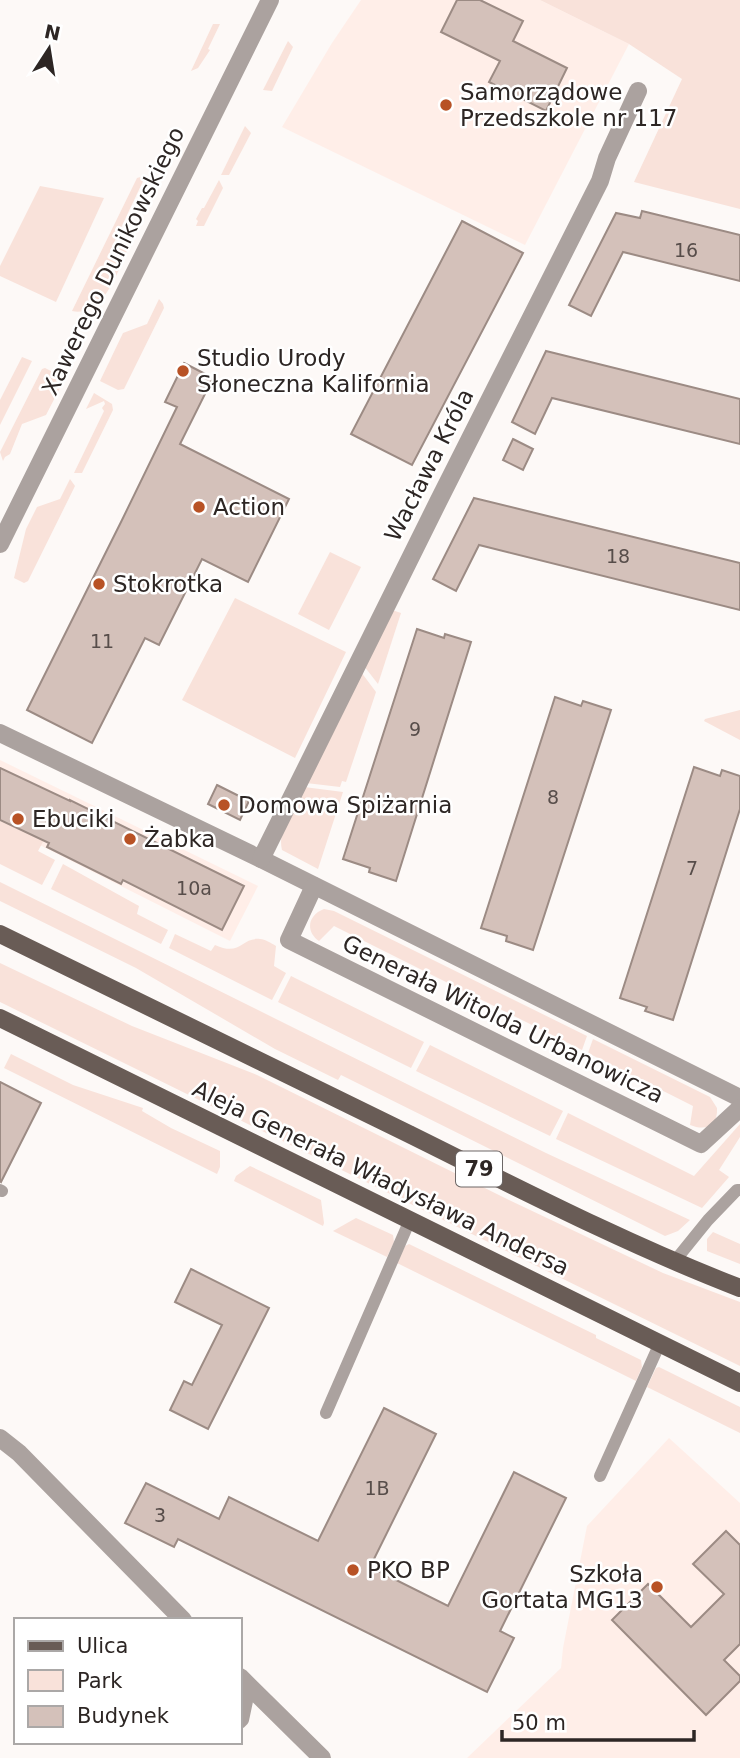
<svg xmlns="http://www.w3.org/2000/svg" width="740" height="1758" font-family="'DejaVu Sans',sans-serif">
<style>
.built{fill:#ffeee8}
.green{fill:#f9e2da}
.building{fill:#d4c1ba;stroke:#9c8b84;stroke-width:2}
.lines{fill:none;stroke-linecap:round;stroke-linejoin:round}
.service{stroke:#aba29f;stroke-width:12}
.minor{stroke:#aba29f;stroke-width:18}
.primary{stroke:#695c56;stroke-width:18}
.poi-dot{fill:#b85225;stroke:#fff;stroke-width:2.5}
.labels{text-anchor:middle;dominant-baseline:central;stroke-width:5;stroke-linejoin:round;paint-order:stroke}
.number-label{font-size:19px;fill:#574d4a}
.shield{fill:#fff;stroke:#6c6766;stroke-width:2}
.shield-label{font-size:21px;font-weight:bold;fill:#2d2624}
.poi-label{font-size:23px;fill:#2d2624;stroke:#fff;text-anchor:start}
.street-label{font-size:23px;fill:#2d2624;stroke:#fff}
</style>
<rect width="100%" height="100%" fill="#fdf9f7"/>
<g class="built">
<path d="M361,0h179l89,44 -104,201 -243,-118 50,-84z"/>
<path d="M0,760l258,126 -28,55 -230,-116z"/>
<path d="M669,1438l71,65v255h-273l94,-90 2,-20 24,-122z"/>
</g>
<g class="green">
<path d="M540,0h200v209l-106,-27 48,-103 -53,-35z"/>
<path d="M213,24h7l-12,25 2,1 -12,18 -7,3z"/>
<path d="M288,41l5,6 -21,44 -9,-1z"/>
<path d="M245,126l6,7 -22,42h-8z"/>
<path d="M144,176l1,1 -35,74 19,-5c-10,22 -25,72 -57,65l65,-133z"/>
<path d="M219,180l4,8 -19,38h-8l2,-5 -2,-2 6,-11h2z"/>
<path d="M40,186l64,12 -48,104 -56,-26v-10z"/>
<path d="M159,299l4,5 1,4 -40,81 -6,1 -18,-9 23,-48 24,-9z"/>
<path d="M22,357l10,4 -32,64v-25z"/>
<path d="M45,368l20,10 -19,37 -24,9 -12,30 -5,3 -2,4 -3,-9 42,-83z"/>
<path d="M94,393l18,11 1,6 -31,63h-8l30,-62 -2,-3 3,-4 -1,-3 -18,8z"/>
<path d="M70,479l5,7 -47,95 -4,2 -10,-5 12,-49 11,-22 23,-8z"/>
<path d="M330,552l31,15 -32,63 -31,-16z"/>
<path d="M235,598l111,54 -51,106 -113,-58z"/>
<path d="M392,610l9,3 -23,71 -14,-18z"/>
<path d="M361,672l15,20 -30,90 -4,-1 -2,6 -34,-4z"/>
<path d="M740,710v30l-36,-19 1,-2z"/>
<path d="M304,787l39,5 -25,77 -36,-19c-5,-22 12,-44 22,-63z"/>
<path d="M0,820l31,15 14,3 -7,13 17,9 -13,25 -42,-21z"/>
<path d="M63,864l76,42 -2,8 31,16 -7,14 -110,-55z"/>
<path d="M0,882l546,271 144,67 -12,11 -13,5 -324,-161 -3,5 -63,-31 -139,-81 -136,-67z"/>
<path d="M324,909l10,2 253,125 -5,14 -248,-124 -15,15c-14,-10 -11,-26 5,-32z"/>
<path d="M175,934l36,17 4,-6c26,12 26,-8 45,-6 5,0 11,4 16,7l-2,20 12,7 -14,27 -103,-52z"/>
<path d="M0,963l132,63 125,49 252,125 154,73 77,29v64l-740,-364z"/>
<path d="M291,976l133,66 -13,26 -133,-66z"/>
<path d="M593,1039l117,58 7,11c1,19 -12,23 -27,17l3,-19 -105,-53z"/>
<path d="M430,1045l133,66 -13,25 -134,-65z"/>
<path d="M11,1054l62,31 70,23 -1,3 29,17 49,23v16l-3,7 -213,-106z"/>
<path d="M568,1113l126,63 46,-52v13l-21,33 10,7 -27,31 -146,-69z"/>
<path d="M250,1166l71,34 3,23 -1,3 -89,-45 2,-5z"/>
<path d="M356,1218l37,17 1,7 -7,15 -54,-26z"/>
<path d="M713,1232l27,12v20l-33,-13v-12z"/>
<path d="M409,1244l187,91v3l45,22 1,7 -6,14 -239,-118 8,-17z"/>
<path d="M659,1367l81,40v26l-93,-46 9,-19z"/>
</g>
<g class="building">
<path d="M457,0h23l43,21 -10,20 54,27 -21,43 -57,-29 11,-21 -59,-29z"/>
<path d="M642,211l98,24v46l-117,-29 -32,64 -22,-11 47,-92 24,5z"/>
<path d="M462,221l61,32 -111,212 -61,-31z"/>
<path d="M546,351l194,48v45l-188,-46 -17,36 -23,-12z"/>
<path d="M184,363l29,15 -33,66 109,55 -41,83 -46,-23 -43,86 -14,-7 -53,105 -65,-33 95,-190 55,-113 -12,-5z"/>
<path d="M513,439l20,10 -10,21 -20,-10z"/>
<path d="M474,498l266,65v47l-261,-65 -23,46 -23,-12z"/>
<path d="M417,629l27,9 1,-4 26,8 -75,239 -27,-9 1,-4 -27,-9z"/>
<path d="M555,697l26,9 2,-5 28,9 -78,240 -27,-9 1,-5 -26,-8z"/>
<path d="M694,767l26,9 2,-6 18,6v33l-67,211 -28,-9 2,-4 -27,-9z"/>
<path d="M0,768l70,33v-1l174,86 -22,44 -99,-50 -2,4 -74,-37 2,-4 -49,-23z"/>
<path d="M217,785l32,16 -9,19 -32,-16z"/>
<path d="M0,1082l41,21 -40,79 -1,-1z"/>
<path d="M191,1269l78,39 -61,121 -38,-19 14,-29 8,4 30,-60 -47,-23z"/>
<path d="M384,1408l52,26 -66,133 78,39 66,-134 52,26 -66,133 14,7 -27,54 -309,-153 -4,8 -49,-24 21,-40 73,36 10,-22 89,44z"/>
<path d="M726,1531l14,14v99l-16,16 16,16v5l-34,34 -94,-95 36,-36 43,43 33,-33 -31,-30z"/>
</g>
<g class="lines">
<g class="service">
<path d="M0,1190l2,1"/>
<path d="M674,1262l34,-42 29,-30h3"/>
<path d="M326,1413l84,-193"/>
<path d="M600,1476l60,-133"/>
<path d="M240,1723l3,-3 7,-33"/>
</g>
<g class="minor">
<path d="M0,544l270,-544"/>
<path d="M0,733l261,126 479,239"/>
<path d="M261,859l177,-357 162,-321 7,-23 31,-67"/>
<path d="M314,886l-25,54 412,204 39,-36"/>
<path d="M0,1438l19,15 164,167"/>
<path d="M240,1677l82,81"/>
</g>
<g class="primary">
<path d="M0,934c137,66 273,133 409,200 109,54 217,110 331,154"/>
<path d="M0,1018l740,365"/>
</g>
</g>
<g class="poi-dot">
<circle cx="446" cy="105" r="7"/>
<circle cx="183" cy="371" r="7"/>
<circle cx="199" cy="507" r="7"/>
<circle cx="99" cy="584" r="7"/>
<circle cx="224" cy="805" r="7"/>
<circle cx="18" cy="819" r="7"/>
<circle cx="130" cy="839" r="7"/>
<circle cx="353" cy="1570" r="7"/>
<circle cx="657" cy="1587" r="7"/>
</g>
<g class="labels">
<g class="number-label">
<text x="686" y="250">16</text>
<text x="618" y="556">18</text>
<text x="102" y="641">11</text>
<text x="415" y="729">9</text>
<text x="553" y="797">8</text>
<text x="692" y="868">7</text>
<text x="194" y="888">10a</text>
<text x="377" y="1488">1B</text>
<text x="160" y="1515">3</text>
</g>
<rect class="shield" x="456" y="1151.5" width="46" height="35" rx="5"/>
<g class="shield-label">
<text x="479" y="1169">79</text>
</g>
<g class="poi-label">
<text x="460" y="92">Samorządowe<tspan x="460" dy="26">Przedszkole nr 117</tspan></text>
<text x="197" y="358">Studio Urody<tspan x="197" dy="26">Słoneczna Kalifornia</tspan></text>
<text x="213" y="507">Action</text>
<text x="113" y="584">Stokrotka</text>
<text x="238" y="805">Domowa Spiżarnia</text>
<text x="32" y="819">Ebuciki</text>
<text x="144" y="839">Żabka</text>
<text x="367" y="1570">PKO BP</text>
<text x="643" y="1574" text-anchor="end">Szkoła<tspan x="643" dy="26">Gortata MG13</tspan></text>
</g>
<g class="street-label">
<text transform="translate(113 261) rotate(-64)">Xawerego Dunikowskiego</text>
<text transform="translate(429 465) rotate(-63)">Wacława Króla</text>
<text transform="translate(503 1019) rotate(26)">Generała Witolda Urbanowicza</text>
<text transform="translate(381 1178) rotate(26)">Aleja Generała Władysława Andersa</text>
</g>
</g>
<rect x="14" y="1618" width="228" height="126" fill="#ffffff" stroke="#aba8a7" stroke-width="2"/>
<rect x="28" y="1641" width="35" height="10" fill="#695c56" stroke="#aba8a7" stroke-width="2"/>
<text x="77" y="1653" font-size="21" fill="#2d2624">Ulica</text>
<rect x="28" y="1670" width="35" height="21" fill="#f9e2da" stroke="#aba8a7" stroke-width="2"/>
<text x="77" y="1688" font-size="21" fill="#2d2624">Park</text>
<rect x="28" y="1706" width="35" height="21" fill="#d4c1ba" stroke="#aba8a7" stroke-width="2"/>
<text x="77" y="1723" font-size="21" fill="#2d2624">Budynek</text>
<g transform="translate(49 49) rotate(12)" stroke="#ffffff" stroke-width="5" paint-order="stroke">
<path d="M0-5L12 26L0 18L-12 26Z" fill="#2d2624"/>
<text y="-10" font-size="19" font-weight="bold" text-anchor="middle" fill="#2d2624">N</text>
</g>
<path d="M502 1730v10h192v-10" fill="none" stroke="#2d2624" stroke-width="3.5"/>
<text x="512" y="1730" font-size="21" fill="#2d2624" stroke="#ffffff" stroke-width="5" paint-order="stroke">50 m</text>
</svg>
